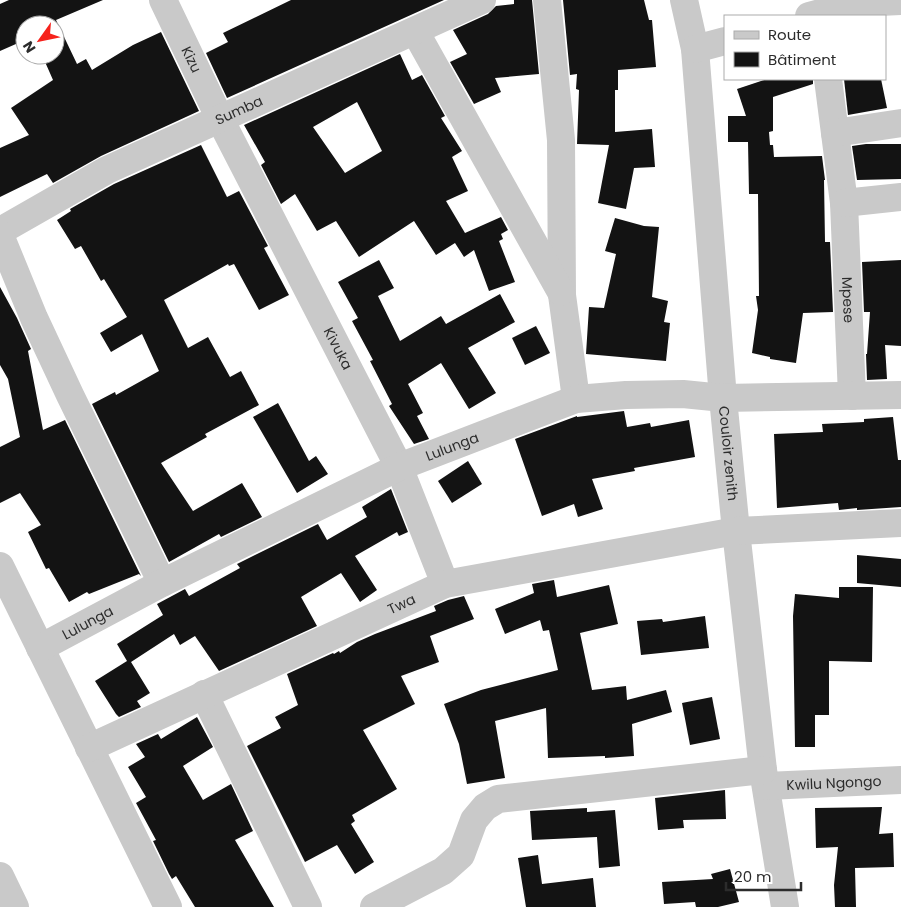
<svg xmlns="http://www.w3.org/2000/svg" width="901" height="907" font-family="Poppins,sans-serif">
<style>
.building{fill:#131313;fill-rule:evenodd}
.lines{fill:none;stroke-linecap:round;stroke-linejoin:round}
.minor{stroke:#c9c9c9;stroke-width:28}
.labels{text-anchor:middle;dominant-baseline:central;stroke-width:5;stroke-linejoin:round;paint-order:stroke}
.street-label{font-size:14px;fill:#2c2c2c;stroke:#fff}
</style>
<rect width="100%" height="100%" fill="#fff"/>
<g class="building">
<path d="M9,0h94l-47,20 21,44 9,-5 6,11 41,-25 28,-13 38,79 -98,45 -48,27 -6,-9 -47,23v-49l29,-13 -18,-27 42,-28 -11,-25h13v-30h-30v15l-25,11v-47z"/>
<path d="M291,0h153l-217,98 -21,-45 22,-11 -5,-9z"/>
<path d="M514,0h18l7,74 -44,4 6,14 -27,12 -24,-42 17,-8 -14,-24 35,-16 8,-8 18,-2z"/>
<path d="M563,0h81l5,20h3l4,47 -38,3v20h-3v42l37,-3 3,38 -21,1 -8,41 -28,-6 11,-58 -32,-1 2,-54 -3,-1 1,-15 -7,1z"/>
<path d="M400,54l12,26 10,-5 23,41 -4,2 21,33 -10,6 16,34 -22,10 19,32 36,-16 7,13 -7,4 2,5 -4,2 16,41 -26,9 -15,-41 -10,7 -9,-14 -19,12 -22,-34 -55,36 -23,-36 -19,10 -22,-37 -14,10 -20,-39 4,-3 -21,-37zM357,102l25,49 -37,22 -32,-46z"/>
<path d="M767,79h46v5l-40,13v34l-4,1 1,13h3l1,12 48,-1 3,24h-1l1,62h5l3,70 -30,1 -7,50 -26,-4v-2l-18,-4 6,-43 -2,-14h3l-1,-102h-9l-1,-52h-20v-26h18l-9,-27z"/>
<path d="M844,79h37l6,29 -39,7z"/>
<path d="M866,144h35v35l-44,1 -5,-34z"/>
<path d="M201,145l26,52 12,-6 29,55 -4,2 25,47 -30,15 -25,-46 -5,2 -1,-2 -64,36 24,48 20,-11 22,40 11,-6 18,34 -54,29 2,3 -46,26 32,48 49,-28 20,34 -41,20 -2,-3 -50,28 -77,-158 23,-12 1,3 43,-24 -17,-37 -31,18 -11,-19 27,-16 -23,-38 -3,2 -20,-35 -6,3 -18,-29 14,-9 -1,-2 44,-25z"/>
<path d="M615,218l29,8 15,1 -7,70 16,4 -4,21 6,1 -4,38 -80,-7 3,-47 15,1 12,-54 -11,-3z"/>
<path d="M379,260l15,28 -16,8 22,45 41,-25 5,8 54,-30 15,28 -47,26 28,45 -27,16 -28,-46 -33,21 15,29 -6,3 12,23 -15,5 -25,-38 3,-2 -22,-43 3,-1 -21,-39 6,-3 -20,-36z"/>
<path d="M901,260v86l-16,-1 2,34 -20,1 -1,-26h1l3,-42h-6l-2,-50z"/>
<path d="M0,287l17,31 14,31 -3,2 15,79 22,-10 76,156 -2,-2 -50,20 -2,-2 -18,10 -20,-34 -3,1 -18,-37 13,-7 -21,-32 -20,10v-56l20,-10 -12,-58 -8,-14z"/>
<path d="M536,326l14,27 -25,12 -13,-27z"/>
<path d="M278,403l31,58 7,-5 12,18 -31,19 -44,-76z"/>
<path d="M624,411l3,16 23,-4 1,4 38,-7 6,37 -61,11 1,3 -43,8 11,30 -25,8 -4,-13 -32,12 -27,-77 62,-23v1z"/>
<path d="M893,417l5,43h3v47l-44,3v-2l-18,2 -1,-7 -61,5 -3,-74 49,-2 -1,-8 42,-2v-3z"/>
<path d="M468,461l14,23 -30,19 -14,-22z"/>
<path d="M391,489l17,43 -9,4 -2,-4 -42,24 22,34 -17,12 -19,-29 -40,24 16,29 -98,45 -24,-35 -15,9 -6,-11 -43,28 19,31 -13,8 4,6 -22,10 -3,-3 -21,-33 32,-20 -10,-17 46,-29 -6,-11 28,-15 4,7 51,-28 -3,-4 81,-40 9,16 40,-23 -5,-10z"/>
<path d="M857,555l44,4v28l-44,-4z"/>
<path d="M554,580l3,17 52,-12 9,39 -38,9 12,57 34,-4 1,14 39,-10 6,22 -40,12 2,32 -29,2v-2l-57,2 -2,-50 -51,13 10,57 -38,6 -8,-40 -15,-40 37,-14 77,-20 -9,-40 -6,1 -3,-11 -35,14 -10,-25 39,-16 -2,-9z"/>
<path d="M839,587h34l-1,75 -43,-1v54h-14v32h-20l-2,-131 2,-22 44,4z"/>
<path d="M464,596l10,23 -44,17 9,26 -38,14 14,28 -52,26 34,59 -45,26 3,6 -4,3 23,38 -19,12 -18,-29 -32,17 -58,-116 34,-18 -6,-11 23,-12 -11,-31 46,-21 1,1 5,-3 1,2 17,-11 18,-8 61,-23 -2,-5 14,-6z"/>
<path d="M705,616l4,32 -68,7 -4,-34 25,-2 1,3z"/>
<path d="M712,697l8,42 -30,6 -8,-42z"/>
<path d="M197,717l16,30 -30,19 20,34 28,-16 22,47 -18,9 39,67h-79l-19,-31 -4,3 -3,-5 -16,-33 3,-1 -20,-37 10,-6 -18,-30 17,-10 -9,-13 22,-10 3,5z"/>
<path d="M725,790l1,29 -43,1 1,8 -26,2 -3,-32z"/>
<path d="M882,807l-3,27 14,-1 1,34 -39,1 1,39h-21l-1,-22 4,-38 -22,1 -1,-40z"/>
<path d="M587,808v4l28,-2 5,56 -21,2 -2,-31 -65,3 -2,-29z"/>
<path d="M538,855l4,29 51,-6 3,29h-70l-8,-49z"/>
<path d="M730,869l9,33 -21,5h-22l-1,-5 -31,2 -2,-22 51,-3 -2,-5z"/>
</g>
<g class="lines">
<g class="minor">
<path id="s1" d="M163,0l57,119 179,348 46,117"/>
<path d="M547,0l14,140 1,155 14,104"/>
<path id="s2" d="M684,0l11,49 28,349 13,133 27,239 22,137"/>
<path d="M809,16l49,-13 43,-2"/>
<path d="M415,31l146,261"/>
<path d="M695,49l30,-8"/>
<path id="s3" d="M828,79l16,124 8,193"/>
<path d="M835,133l66,-10"/>
<path d="M844,203l57,-6"/>
<path id="s4" d="M0,231l107,-61 375,-170"/>
<path d="M0,235l34,83 36,77 92,188"/>
<path d="M0,566l168,341"/>
<path id="s5" d="M40,648l122,-65 237,-116 177,-68 50,-4 57,-1 40,4 178,-3"/>
<path d="M204,694l104,213"/>
<path id="s6" d="M89,748l356,-164 291,-53 165,-8"/>
<path id="s7" d="M766,786l135,-6"/>
<path d="M0,876l15,31"/>
<path d="M374,907l69,-36 18,-16 13,-35 11,-13 13,-8 265,-29"/>
</g>
</g>
<g class="labels">
<g class="street-label">
<text stroke="none"><textPath href="#s1" startOffset="66">Kizu</textPath></text>
<text stroke="none"><textPath href="#s4" startOffset="268">Sumba</textPath></text>
<text stroke="none"><textPath href="#s3" startOffset="222">Mpese</textPath></text>
<text stroke="none"><textPath href="#s1" startOffset="390">Kivuka</textPath></text>
<text stroke="none"><textPath href="#s5" startOffset="459">Lulunga</textPath></text>
<text stroke="none"><textPath href="#s2" startOffset="456">Couloir zenith</textPath></text>
<text stroke="none"><textPath href="#s6" startOffset="344">Twa</textPath></text>
<text stroke="none"><textPath href="#s5" startOffset="54">Lulunga</textPath></text>
<text stroke="none"><textPath href="#s7" startOffset="68">Kwilu Ngongo</textPath></text>
</g>
</g>
<rect x="724" y="15" width="162" height="65" fill="#ffffff" stroke="#ababab"/>
<rect x="734" y="31" width="25" height="8" fill="#c9c9c9" stroke="#ababab"/>
<text x="768" y="40" font-size="15" fill="#2c2c2c">Route</text>
<rect x="734" y="52" width="25" height="15" fill="#131313" stroke="#ababab"/>
<text x="768" y="65" font-size="15" fill="#2c2c2c">Bâtiment</text>
<g transform="translate(40 40) rotate(237)"><circle r="24" fill="#ffffff" stroke="#ababab"/>
<path d="M0-4L9 19L0 12L-9 19Z" fill="#f6221c"/>
<text y="-8" font-size="14" font-weight="bold" text-anchor="middle" fill="#2c2c2c">N</text>
</g>
<path d="M726 882v8h75v-8" fill="none" stroke="#2c2c2c" stroke-width="2.5"/>
<text x="734" y="882" font-size="15" fill="#2c2c2c" stroke="#ffffff" stroke-width="4" paint-order="stroke">20 m</text>
</svg>
